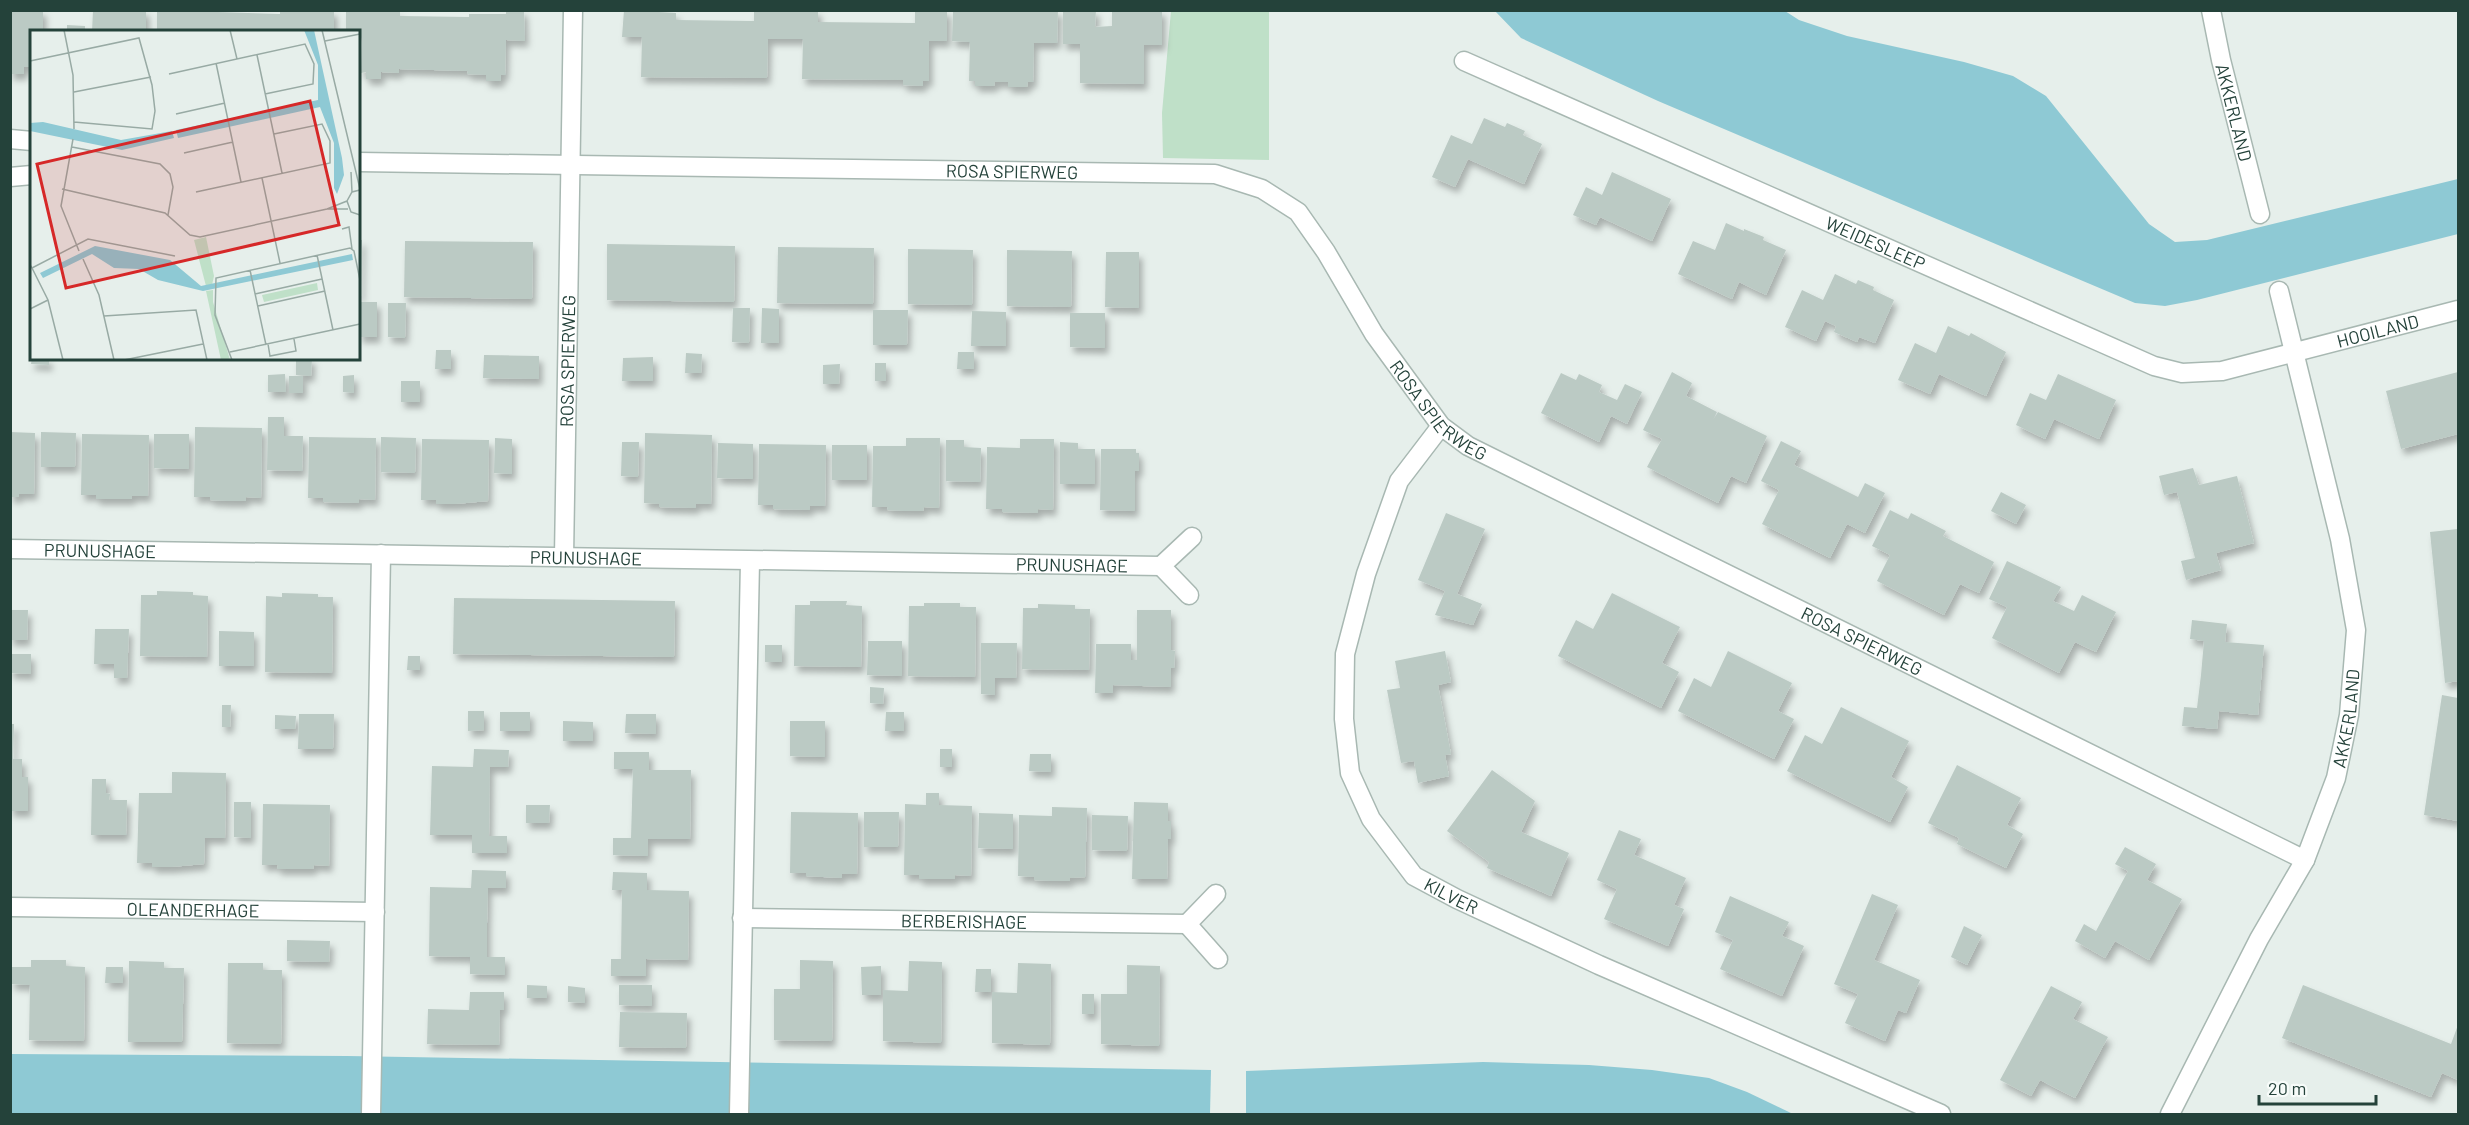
<svg xmlns="http://www.w3.org/2000/svg" width="2469" height="1125" font-family="Barlow,sans-serif">
<style>
.green{fill:#bfe0c8}
.water{fill:#8ec9d4}
.building{fill:#bbcac4;filter:url(#shadow)}
.lines{fill:none;stroke-linecap:round;stroke-linejoin:round}
.street-casing{stroke:#a8b8b2;stroke-width:21}
.street{stroke:#fff;stroke-width:18}
.labels{text-anchor:middle;dominant-baseline:central;stroke-width:4.5;stroke-linejoin:round;paint-order:stroke}
.street-label{font-size:18px;fill:#24423a;stroke:#f7fbf9}
.inset-road{fill:none;stroke:#98aaa4;stroke-width:1.5}
.view{fill:#d62828;fill-opacity:0.15;stroke:#d62828;stroke-width:3}
.inset-edge{fill:none;stroke:#24423a;stroke-width:3}
</style>
<defs>
<filter id="shadow"><feDropShadow dx="3.5" dy="6" stdDeviation="3" flood-color="#0004"/></filter>
</defs>
<rect width="100%" height="100%" fill="#e6efeb"/>
<path class="green" d="M1171,11h98v149l-106,-2 -1,-45z"/>
<g class="water">
<path d="M1495,11h290l14,9 48,16 117,26 49,14 33,20 103,128 26,18 32,-2 251,-61v55l-261,66 -32,6 -30,-3 -477,-202 -137,-63z"/>
<path d="M11,1054l336,2 864,14 -1,44h-1199z"/>
<path d="M1483,1062l106,3 63,5 57,8 38,14 46,22h-547v-43z"/>
</g>
<g class="building">
<path d="M10,10h33v22h-11v35h-8v7h-14z"/>
<path d="M93,10h53v22h-54z"/>
<path d="M157,10l123,4v-3l54,-1v22h-177z"/>
<path d="M346,10l54,2v4l69,1v-3h37v-4h18l1,31 -19,-1 -1,35h-4v6h-15v-6l-19,-1 1,-3 -69,-2v4l-18,-1v7h-15v-7l-5,1 1,-36h-4v-5h-12z"/>
<path d="M624,10l52,3v7l78,1v-11h64v12l97,1v-13h32v31h-18v40h-6v5l-20,-1v-5l-101,-1 1,-40h-35l-1,39 -126,-1 1,-40h-20z"/>
<path d="M953,10h105l-1,33h-23l-1,39h-5l-1,5h-19v-5h-13l-1,4h-19v-5h-6l1,-39 -18,-1z"/>
<path d="M1063,10h33l-1,17 17,-1v-16h50v35h-18v39l-64,-1v-39h-17z"/>
<path d="M67,25l18,1v6h-18z"/>
<path d="M1484,118l21,9 2,-4 18,8 -2,4 19,9 -18,40 -56,-25 -13,28 -23,-10 19,-42 21,9z"/>
<path d="M1612,172l59,27 -19,42 -52,-24 -4,8 -23,-10 13,-28 16,8z"/>
<path d="M1726,223l18,8v-2l20,8 -1,3 23,10 -20,45 -27,-13 -7,17 -54,-25 15,-33 22,9z"/>
<path d="M358,240h4l-1,57 -3,-1z"/>
<path d="M405,241l128,1 -1,57 -128,-2z"/>
<path d="M607,244l128,2 -1,56 -127,-2z"/>
<path d="M778,247l96,1 -1,56 -96,-1z"/>
<path d="M908,249l65,1 -1,55 -64,-1z"/>
<path d="M1007,250l65,1 -1,56 -64,-1z"/>
<path d="M1106,252h33v56l-34,-1z"/>
<path d="M1835,274l21,10 2,-4 16,7 -1,3 21,10 -19,43 -16,-6 -2,5 -23,-10 2,-6 -11,-5 -9,20 -31,-14 17,-37 21,10z"/>
<path d="M360,302h17v35h-18z"/>
<path d="M388,303h18l-1,35 -17,-1z"/>
<path d="M733,308h17l-1,35 -17,-1z"/>
<path d="M762,308l17,1v34h-18z"/>
<path d="M873,310h35l-1,35h-34z"/>
<path d="M972,311l34,1v34h-35z"/>
<path d="M1070,313h35v35l-35,-1z"/>
<path d="M1948,326l21,10 2,-3 35,19 -20,44 -47,-22 -9,20 -32,-14 17,-37 21,10z"/>
<path d="M436,350h15v19h-16z"/>
<path d="M958,352h16v17h-17z"/>
<path d="M686,353l16,1 -1,19h-16z"/>
<path d="M484,355l55,1v23l-56,-1z"/>
<path d="M653,357v24h-31l1,-23z"/>
<path d="M32,358h17v7l-18,-1z"/>
<path d="M296,358h16l-1,18 -15,-1z"/>
<rect x="875" y="363" width="11" height="18"/>
<path d="M840,364l-1,20h-16v-19z"/>
<path d="M1672,372l20,11 -6,13 31,16 -4,8 5,-8 49,24 -21,47 -15,-7 -13,27 -71,-36 15,-28 -19,-9z"/>
<path d="M2458,372v62l-57,15 -15,-58z"/>
<path d="M1561,373l15,7 3,-6 23,11 -3,7 18,8 8,-16 17,8 -15,32 -16,-8 -12,26 -58,-29z"/>
<path d="M285,374l1,18h-18v-17z"/>
<path d="M2058,374l58,26 -17,39 -45,-20 -9,20 -29,-14 14,-32 16,7z"/>
<path d="M354,375v18l-11,-1v-16z"/>
<rect x="289" y="376" width="14" height="17"/>
<rect x="401" y="381" width="19" height="21"/>
<path d="M268,417h16v19h19l-1,35 -35,-1z"/>
<path d="M195,427l67,1 -1,70 -15,-1v4h-18l-18,-1v-3h-16z"/>
<path d="M10,432l25,1 -1,61h-15v3h-9z"/>
<path d="M41,432l35,1 -1,34h-34z"/>
<path d="M645,433l67,2 -1,69h-15v4l-37,-1v-3l-15,-1z"/>
<path d="M82,434l67,1 -1,61h-16v3h-36v-4h-15z"/>
<path d="M154,434h35v35l-35,-1z"/>
<path d="M309,437l67,1 -1,62 -16,-1v4l-36,-1v-4h-15z"/>
<path d="M381,437l35,1 -1,35 -34,-1z"/>
<path d="M495,438l17,1v35l-18,-1z"/>
<path d="M906,438h34l-1,70 -15,-1 -1,4h-18l-18,-1 1,-3h-16l1,-61h33z"/>
<path d="M422,439l67,1 -1,61 -33,3h-19v-4h-15z"/>
<path d="M1020,439h34l-1,71 -15,-1v4l-36,-1v-3h-16l1,-62 33,1z"/>
<path d="M946,440h18v7l17,1 -1,34 -34,-1z"/>
<path d="M1781,441l20,10 -7,14 64,32 7,-14 20,10 -20,40 -18,-9 -17,34 -68,-34 17,-34 -18,-9z"/>
<path d="M622,442h17l-1,35 -17,-1z"/>
<path d="M1060,442l18,1v6h17v35h-35z"/>
<path d="M718,443l35,1v35l-36,-1z"/>
<path d="M759,444l67,1 -1,61h-15v4l-37,-1v-4h-15z"/>
<rect x="832" y="445" width="35" height="35"/>
<path d="M1101,449h35v4h3v18h-4v40l-35,-1z"/>
<path d="M2193,468l6,17 38,-9 17,67 -38,10 5,17 -35,10 -5,-19 14,-3 -9,-34 -9,-32 -13,3 -5,-19z"/>
<path d="M2001,492l25,13 -10,19 -25,-13z"/>
<path d="M1890,510l18,9 3,-6 35,18 -3,5 51,26 -15,31 -19,-9 -16,31 -67,-34 13,-26 -18,-9z"/>
<path d="M1446,513l39,16 -28,65 25,10 -9,21 -38,-10 10,-24 -27,-11z"/>
<path d="M2458,529v152l-13,2 -15,-151z"/>
<path d="M2007,561l54,26 -8,14 21,10 8,-16 34,17 -20,40 -21,-10 -16,31 -67,-35 15,-31 -18,-8z"/>
<path d="M157,591l36,1v3l15,1 -1,61 -67,-1 1,-61h16z"/>
<path d="M282,593l36,1v3h15l-1,76 -67,-1 1,-76 16,1z"/>
<path d="M1612,593l68,34 -18,36 17,9 -18,36 -103,-52 18,-36 17,9z"/>
<path d="M454,598l221,3 -1,56 -221,-3z"/>
<path d="M810,601h37l-1,4 16,1 -1,61 -67,-1 1,-61h15z"/>
<path d="M924,603h36v4h16l-1,70 -67,-1 1,-70h15z"/>
<path d="M1038,604l37,1v4h15l-1,61 -67,-1 1,-61h15z"/>
<path d="M10,610h18l-1,30h-17z"/>
<path d="M1137,610h34v40l4,1 -1,17h-3v19l-58,-2v8h-18l1,-49h35v16h6z"/>
<path d="M2192,620l35,4 -2,18 39,3 -6,70 -39,-4 -2,18 -35,-3 2,-19 13,1 4,-33 3,-34 -14,-2z"/>
<path d="M95,629h34l-2,49h-13v-14h-20z"/>
<path d="M219,631l35,1v34h-35z"/>
<path d="M868,641h34v35l-35,-1z"/>
<path d="M981,643h36l-1,35h-21v17l-14,-1z"/>
<rect x="765" y="645" width="17" height="17"/>
<path d="M1445,651l6,31 -13,3 13,69 -6,1 4,21 -31,7 -4,-22 -13,2 -14,-73 13,-2 -5,-27z"/>
<path d="M1728,651l64,32 -14,28 16,8 -20,40 -96,-48 16,-33 17,9z"/>
<path d="M10,654h21v20l-21,-1z"/>
<path d="M408,656h12v14h-13z"/>
<path d="M870,687l14,1 -1,16 -13,-1z"/>
<path d="M2442,695l16,3v123l-34,-6z"/>
<path d="M222,705h9l-1,22h-8z"/>
<path d="M1841,707l68,34 -18,36 17,10 -18,35 -103,-51 18,-36 17,9z"/>
<path d="M468,711h16v19l-16,1z"/>
<rect x="500" y="712" width="30" height="19"/>
<path d="M886,712h18v19h-19z"/>
<path d="M299,714h35l-1,35h-35z"/>
<path d="M626,714h30v20l-31,-1z"/>
<path d="M275,715l21,1 -1,13h-20z"/>
<path d="M563,721l30,1v19h-30z"/>
<path d="M790,721h35v36l-35,-1z"/>
<path d="M10,724h4l-1,35h9v18h6v34h-18z"/>
<path d="M474,749l35,1 -1,17h-18l-1,69h18v17h-35v-18h-42l2,-69 41,1z"/>
<rect x="940" y="749" width="12" height="18"/>
<path d="M614,752h35v18h42l-1,69h-42v17l-35,-1v-17h18l2,-69h-19z"/>
<path d="M1030,754h21v18l-22,-1z"/>
<path d="M1957,765l64,33 -14,27 16,9 -17,34 -49,-24 2,-6 -31,-15z"/>
<path d="M1492,770l43,31 -14,31 48,21 -18,43 -64,-28 2,-6 -42,-31z"/>
<path d="M172,772l54,1 -1,65h-20l-1,26 -33,3h-19v-4h-15l2,-70h33z"/>
<path d="M92,779h14v14l4,1 -1,6h18l-1,35h-35z"/>
<path d="M926,793h13v12l33,1 -1,70 -16,-1v4h-36v-4h-15l1,-71 21,1z"/>
<path d="M234,802h17v36l-17,-1z"/>
<path d="M1134,802l34,1v18h3v18h-3l-1,40h-35z"/>
<path d="M263,804l67,1 -1,61 -15,-1 -1,4h-36l1,-4h-16z"/>
<path d="M526,805h24l-1,18h-23z"/>
<path d="M1052,807l35,1 -2,69 -15,1v3h-18l-18,-1v-3l-16,-1 1,-61 33,1z"/>
<path d="M791,812l67,1 -1,61h-15v4l-19,-1 -17,-1v-3h-16z"/>
<path d="M864,812h35l-1,35h-34z"/>
<path d="M979,813l34,1v35l-35,-1z"/>
<path d="M1092,815l36,1 -1,35 -35,-1z"/>
<path d="M1619,830l22,9 -7,16 52,23 -12,27 10,4 -16,37 -64,-27 13,-30 -20,-9z"/>
<path d="M2125,847l31,17 -9,16 35,19 -33,61 -34,-19 -10,17 -30,-17 9,-17 12,7 32,-60 -13,-7z"/>
<path d="M472,870l34,1v17h-18l-1,35v34h18v18l-35,-1v-17l-41,-1 1,-69 41,1z"/>
<path d="M613,872l34,1v17l42,1 -1,69 -42,-1v17h-35v-17h10l1,-69h-10z"/>
<path d="M1872,894l26,11 -24,55 46,20 -14,33 -8,-3 -13,31 -40,-18 13,-29 -24,-10z"/>
<path d="M1730,896l59,26 -7,14 22,10 -22,50 -62,-27 13,-29 -18,-8z"/>
<path d="M1964,926l18,9 -15,30 -16,-8z"/>
<path d="M287,940l43,1 -1,21 -42,-1z"/>
<path d="M31,960h35v6l19,1 -1,74 -55,-1 1,-55 -19,-1 1,-17h19z"/>
<path d="M800,960l33,1 -1,80 -58,-1v-51h26z"/>
<path d="M129,961l35,1v6h20l-2,74h-54z"/>
<path d="M909,961l33,1 -1,81 -58,-2v-51l25,1z"/>
<path d="M228,963h35v7h19l-1,74 -54,-1z"/>
<path d="M1018,963l33,1 -1,81 -58,-2v-51l25,1z"/>
<path d="M1127,965l33,1 -1,80 -58,-2v-50h26z"/>
<path d="M881,966v29h-19l-1,-28z"/>
<path d="M106,967h17v16h-18z"/>
<path d="M976,969h15v23h-16z"/>
<path d="M527,985l20,1v12h-20z"/>
<path d="M619,985h33v21l-33,-1z"/>
<path d="M2303,985l148,59 7,-19v55l-16,-7 -11,24 -149,-59z"/>
<path d="M568,986l17,2v15l-17,-1z"/>
<path d="M2051,986l31,16 -9,17 35,18 -33,61 -35,-18 -9,16 -31,-16z"/>
<path d="M470,992h34v18h-4l-1,35 -72,-1 1,-35 41,1z"/>
<rect x="1082" y="994" width="12" height="20"/>
<path d="M620,1012l67,1 -1,35 -67,-1z"/>
</g>
<g class="lines">
<defs>
<g id="street">
<path id="s1" d="M2211,10l10,50 39,154"/>
<path id="s2" d="M1464,61l690,305 28,7 40,-2 236,-61"/>
<path d="M10,139l22,2"/>
<path id="s3" d="M358,162l857,12 47,15 36,23 28,40 48,82 67,92 27,20 837,414"/>
<path d="M10,177l22,-2"/>
<path id="s4" d="M1441,426l-42,55 -33,93 -21,80 -1,65 6,54 21,46 43,57 43,23 142,66 342,149"/>
<path id="s5" d="M10,549l1151,17"/>
<path id="s6" d="M564,557l9,-547"/>
<path d="M1189,595l-28,-29 31,-29"/>
<path d="M1216,894l-29,30 31,35"/>
<path id="s7" d="M10,907l365,5"/>
<path id="s8" d="M742,918l445,6"/>
<path d="M371,1114l10,-560"/>
<path d="M739,1114l11,-553"/>
<path id="s9" d="M2170,1114l89,-175 46,-79 31,-82 13,-63 7,-85 -16,-91 -61,-248"/>
</g>
</defs>
<use href="#street" class="street-casing"/>
<use href="#street" class="street"/>
</g>
<g class="labels">
<g class="street-label">
<text stroke="none"><textPath href="#s1" startOffset="105">AKKERLAND</textPath></text>
<text stroke="none"><textPath href="#s3" startOffset="654">ROSA SPIERWEG</textPath></text>
<text stroke="none"><textPath href="#s2" startOffset="450">WEIDESLEEP</textPath></text>
<text stroke="none"><textPath href="#s2" startOffset="984">HOOILAND</textPath></text>
<text stroke="none"><textPath href="#s6" startOffset="196">ROSA SPIERWEG</textPath></text>
<text stroke="none"><textPath href="#s3" startOffset="1194">ROSA SPIERWEG</textPath></text>
<text stroke="none"><textPath href="#s5" startOffset="90">PRUNUSHAGE</textPath></text>
<text stroke="none"><textPath href="#s5" startOffset="576">PRUNUSHAGE</textPath></text>
<text stroke="none"><textPath href="#s5" startOffset="1062">PRUNUSHAGE</textPath></text>
<text stroke="none"><textPath href="#s3" startOffset="1680">ROSA SPIERWEG</textPath></text>
<text stroke="none"><textPath href="#s9" startOffset="436">AKKERLAND</textPath></text>
<text stroke="none"><textPath href="#s4" startOffset="534">KILVER</textPath></text>
<text stroke="none"><textPath href="#s7" startOffset="183">OLEANDERHAGE</textPath></text>
<text stroke="none"><textPath href="#s8" startOffset="222">BERBERISHAGE</textPath></text>
</g>
</g>
<g transform="translate(30 30)">
<rect width="330" height="330" fill="#e6efeb"/>
<path d="M176,207l8,39 -2,9 -6,1 -12,-46zM287,253l1,7 -54,12 -2,-7zM183,260v12l17,58h-9l-15,-69z" fill="#bfe0c8"/>
<path d="M274,0h10l28,128 2,17 -7,19 -3,-6v-45l-14,-36 -142,31 -2,-8 142,-30v-35zM13,92l78,18 51,-9 2,7 -52,12 -92,-19v-8zM65,216l75,14 31,26 151,-32 1,6 -150,31 -45,-11 -19,-11 -25,-1 -22,-14 -49,24 -3,-5z" fill="#8ec9d4"/>
<path class="inset-road" d="M34,0l9,45 1,54M200,0l7,29M292,0l38,159M295,11l35,-7M227,25l25,118M0,31l109,-23 13,47 3,26 -3,18 -78,-7M186,33l25,119M139,44l136,-30 9,20 -1,20 -48,10M44,62l77,-15M146,84l49,-11M43,109l-12,67 18,45M42,117l88,17 10,10 3,13 -5,28M154,123l49,-11M321,142l1,20M232,148l18,85M32,159l103,24 25,22 10,2 127,-28M330,160l-8,2 -5,9 4,11 9,3M166,162l134,-29v-22l-8,-17 -48,10M317,171l-20,8h21M312,199l7,-2 3,22M287,225l16,75M53,229l16,36 15,65M0,235l2,3 56,-29 87,17M2,238l16,32 15,60M220,240l16,75M225,264l67,-15M228,276l67,-15M0,279l18,-9M74,286l92,-6 11,50M238,314l2,12 26,-5 -2,-12M200,322l130,-28M94,330l79,-16M202,330l-17,-45 1,-37 134,-30 4,3 6,29"/>
<path class="view" d="M280,71l29,124 -273,63 -29,-124z"/>
<rect width="330" height="330" class="inset-edge"/>
</g>
<rect width="2469" height="1125" fill="none" stroke="#24423a" stroke-width="24"/>
<path d="M2259 1095v9h117v-9" fill="none" stroke="#24423a" stroke-width="3"/>
<text x="2268" y="1095" font-size="18" fill="#24423a" stroke="#f7fbf9" stroke-width="4.5" paint-order="stroke">20 m</text>
</svg>
